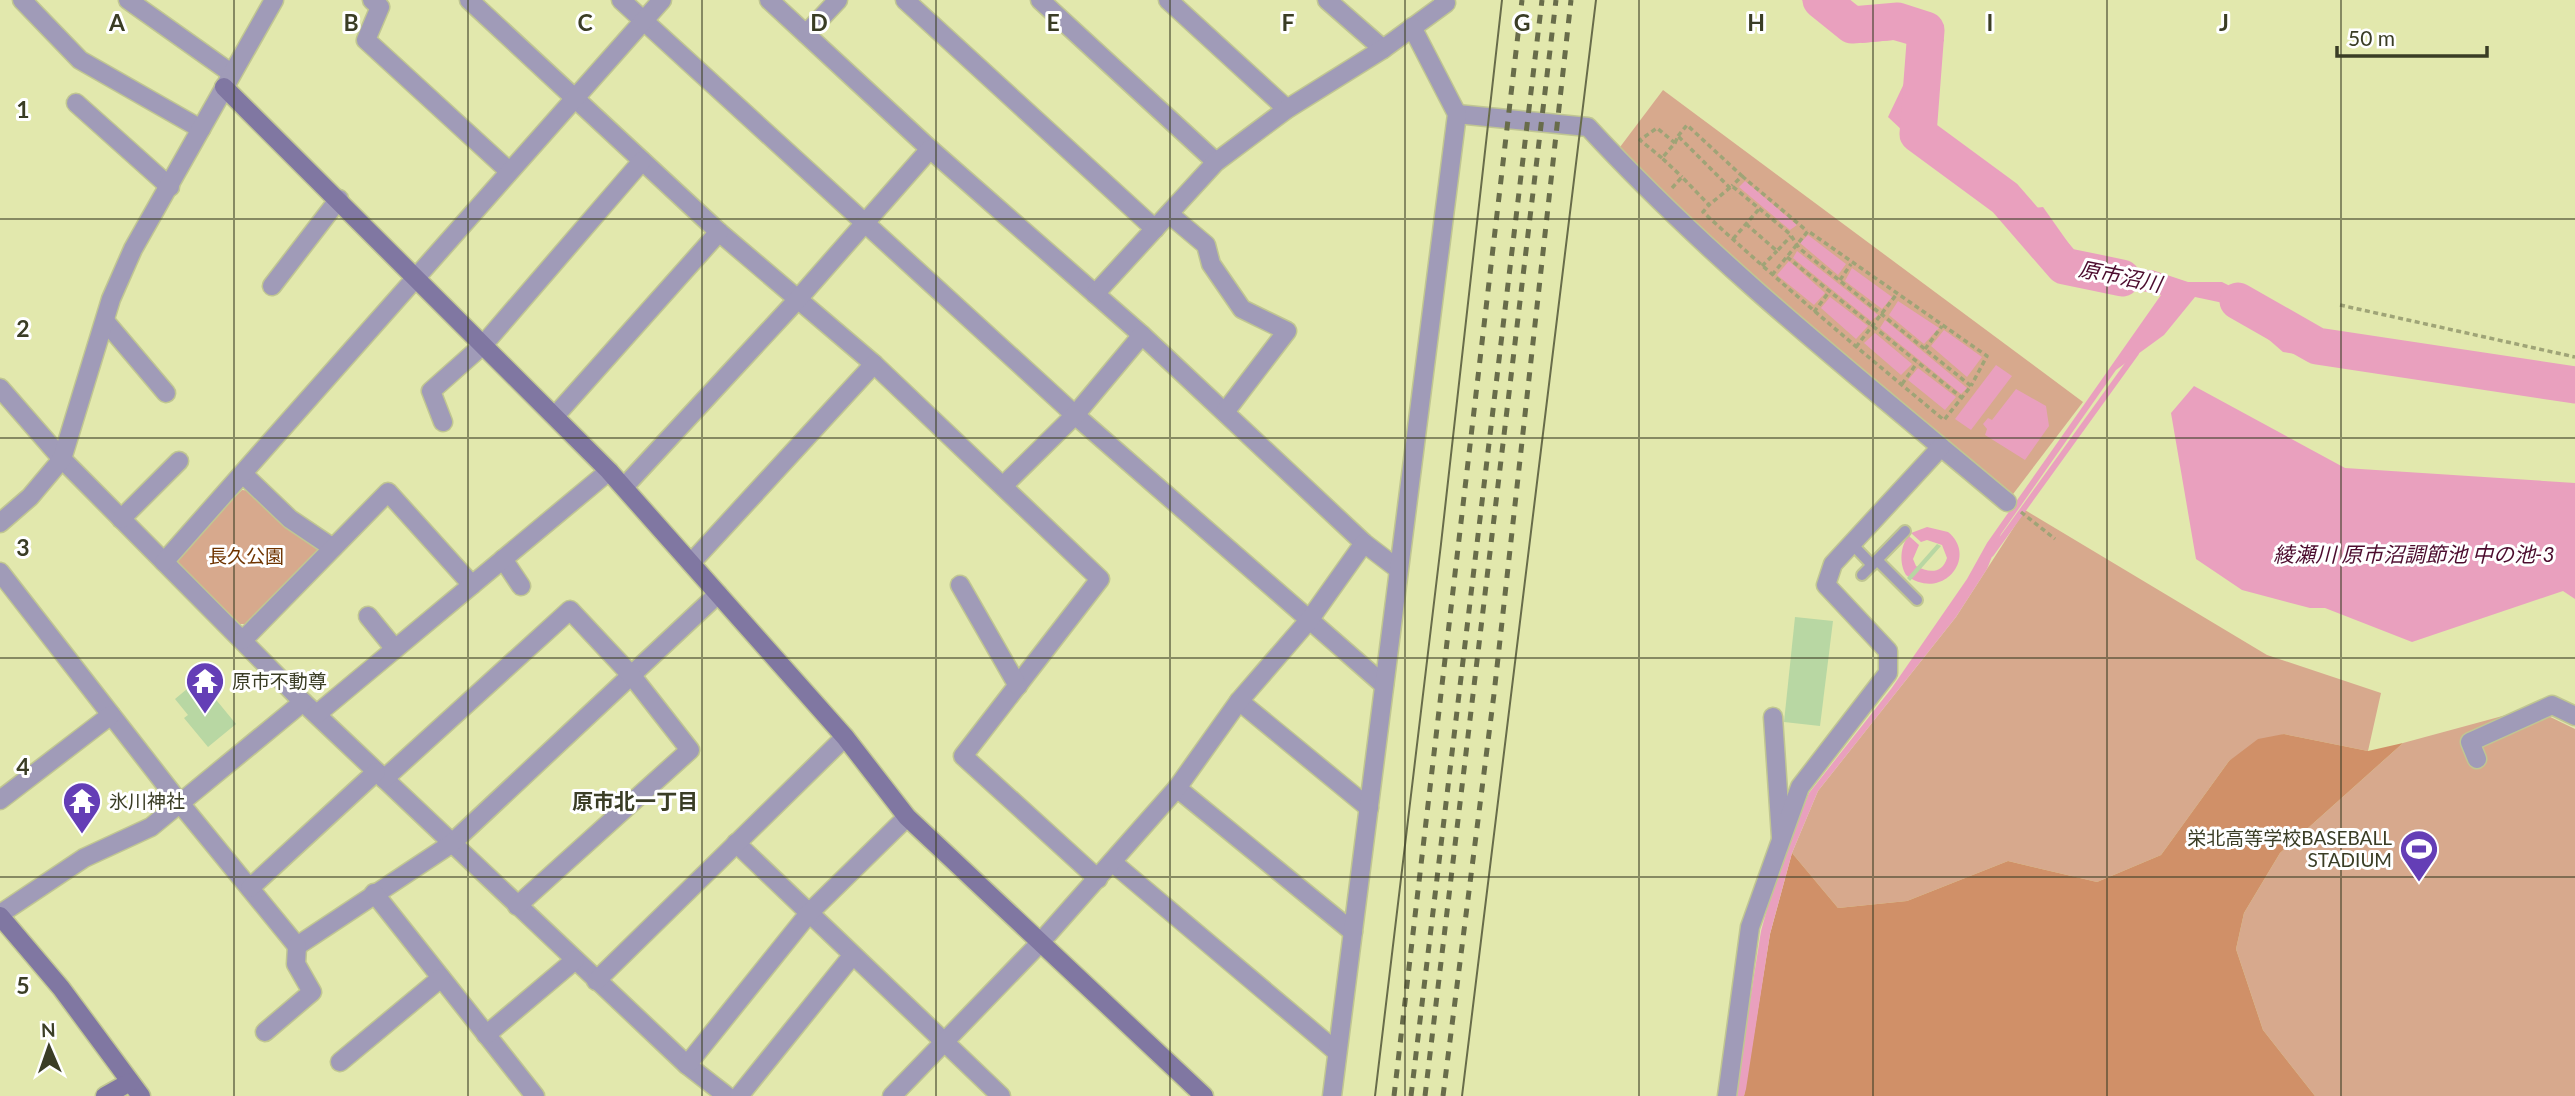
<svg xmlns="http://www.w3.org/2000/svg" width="2575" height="1096" font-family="Lato,'Noto Sans JP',sans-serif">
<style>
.green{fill:#d7a98d}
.forest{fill:#d09068}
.water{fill:#e9a0be}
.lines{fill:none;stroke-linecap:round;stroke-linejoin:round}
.stream{stroke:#e9a0be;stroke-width:6}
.river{stroke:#e9a0be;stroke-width:37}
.building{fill:#b8d7a3}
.lane-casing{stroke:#c0c692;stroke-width:14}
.street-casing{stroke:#c0c692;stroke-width:21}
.secondary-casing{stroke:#c0c692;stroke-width:21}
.path{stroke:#9fa477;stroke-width:3.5;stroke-dasharray:5 3.5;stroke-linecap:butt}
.lane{stroke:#a09bb8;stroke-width:10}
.street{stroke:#a09bb8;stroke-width:18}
.secondary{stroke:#8077a2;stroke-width:18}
.tram{stroke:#686c4a;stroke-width:2}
.rail{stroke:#686c4a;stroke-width:5;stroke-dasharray:9 9;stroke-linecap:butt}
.grid{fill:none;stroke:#3a3d25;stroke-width:2;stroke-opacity:0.55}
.labels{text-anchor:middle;stroke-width:6;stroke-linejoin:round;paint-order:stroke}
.park-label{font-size:19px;fill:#6f3400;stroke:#fff}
.poi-label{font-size:19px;fill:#3a3d25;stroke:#fff;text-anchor:start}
.water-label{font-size:21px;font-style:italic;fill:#4c0c2e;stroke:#fff}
.neighbourhood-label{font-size:21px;font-weight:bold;fill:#3a3d25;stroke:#fff}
.grid-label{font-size:23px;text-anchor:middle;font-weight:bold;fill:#3a3d25;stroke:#fff;stroke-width:6;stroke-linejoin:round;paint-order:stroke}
</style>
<rect width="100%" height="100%" fill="#e2e8ad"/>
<g class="green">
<polygon points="1663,90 2083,402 2007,502 1614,155"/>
<polygon points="242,490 252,491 316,542 318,550 248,624 240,624 175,563 176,554"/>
<polygon points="2025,510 2267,655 2381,693 2368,751 2284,734 2229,761 2161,855 2097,882 2008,861 1907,901 1838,908 1792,853 1818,791 1956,617"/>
<polygon points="2532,708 2575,729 2575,1096 2315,1096 2263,1030 2236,949 2244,913 2280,853 2403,743"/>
</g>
<polygon class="forest" points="2284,734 2368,751 2403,743 2280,853 2244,913 2236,949 2263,1030 2315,1096 1744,1096 1770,934 1792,853 1838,908 1907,901 2008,861 2097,882 2161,855 2229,761 2258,739"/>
<g class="water">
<polygon points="1802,0 1831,0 1864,28 1879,31 1914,22 1934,28 1944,40 1913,116 1924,122 1938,142 2000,197 2025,209 2043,207 2079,258 2112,270 2152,270 2188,282 2222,282 2256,299 2278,318 2290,340 2315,333 2351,335 2367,345 2434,370 2575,388 2575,402 2383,371 2338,352 2321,358 2283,352 2228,304 2195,297 2164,335 2116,370 2001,534 1987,569 1956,617 1818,791 1792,853 1770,934 1746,1089 1744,1096 1735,1096 1761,931 1778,869 1809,793 1891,689 1967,579 1987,543 2161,295 2085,279 2030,223 2009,216 1935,161 1888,117 1921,48 1893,40 1862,43 1818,16"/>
<polygon points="1745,181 1797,225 1790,230 1739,187"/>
<polygon points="1808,235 1846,264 1838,275 1800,243"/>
<polygon points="1797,251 1878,315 1871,321 1793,258"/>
<polygon points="1789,261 1825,293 1814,305 1777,275"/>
<polygon points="1852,268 1892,297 1882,309 1845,281"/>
<polygon points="1830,297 1868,326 1856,339 1821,308"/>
<polygon points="1898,301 1939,328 1924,344 1889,315"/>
<polygon points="1885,320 1967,388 1961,394 1880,328"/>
<polygon points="1944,330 1982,357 1967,377 1931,346"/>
<polygon points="1875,333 1912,364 1901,375 1864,343"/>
<polygon points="1996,365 2012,376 1971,430 1955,419"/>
<polygon points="1918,368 1956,397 1945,410 1908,380"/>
<polygon points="2194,386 2345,468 2575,483 2575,599 2563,591 2412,642 2325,608 2310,608 2242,590 2196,559 2171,413"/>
<polygon points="2016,389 2046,406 2049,426 2025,460 1985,435 1987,429 1983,424 1988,418 1992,420"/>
<path d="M1927,527L1948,532C1979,557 1942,603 1906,575C1899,564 1900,545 1909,536L1919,545L1913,559L1916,566C1929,573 1942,574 1947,558L1942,545L1927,540L1921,542L1911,533Z"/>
</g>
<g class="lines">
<polyline class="stream" points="1991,554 2136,353"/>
<g class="river">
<polyline points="1821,0 1852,25 1898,21 1926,30 1918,134 2005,198 2064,266 2122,278"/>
<polyline points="2238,301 2317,346 2575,385"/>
</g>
</g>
<g class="building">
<polygon points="1937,544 1941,546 1910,581 1907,578"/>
<polygon points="1795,617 1833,621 1820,726 1784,722"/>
<polygon points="199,679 236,724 208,747 184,718 188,715 175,699"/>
</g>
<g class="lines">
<g class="lane-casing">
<g id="lane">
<polyline points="1852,544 1872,565 1905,531"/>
<polyline points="1877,560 1917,600"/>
<polyline points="1862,575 1872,565"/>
</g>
</g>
<g class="street-casing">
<g id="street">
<polyline points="22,0 80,60 201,129"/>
<polyline points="128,0 231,73"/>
<polyline points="372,0 380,7 366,40 509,171"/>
<polyline points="469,0 719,232 874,364 1100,579 963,756 1098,879"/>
<polyline points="621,0 1075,415 1384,685"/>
<polyline points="769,0 930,149 1142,335 1364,543 1398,569"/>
<polyline points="905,0 1155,229"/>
<polyline points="1040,0 1216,162"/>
<polyline points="1168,0 1287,109"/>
<polyline points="1327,0 1383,49"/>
<polyline points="806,34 838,0"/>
<polyline points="76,103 170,187"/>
<path d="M1457,114L1588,127C1715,265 1864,382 2007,502"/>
<polyline points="1169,214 1206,245 1211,264 1242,309 1287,331 1225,412"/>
<polyline points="272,286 339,199"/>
<polyline points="1095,294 1216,162 1287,109 1383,49 1446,3 1443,0"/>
<polyline points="105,321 166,393"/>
<polyline points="0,388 62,459 303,702 687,1065 727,1096"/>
<polyline points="555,416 719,232"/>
<polyline points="443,422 431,391 484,344 642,161"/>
<polyline points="243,474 290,519 333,548"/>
<polyline points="1004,485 1075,415 1142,335"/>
<polyline points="624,487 798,299 930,149"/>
<polyline points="121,519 179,461"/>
<polyline points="0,523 30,497 62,459 111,299 133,249 274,0"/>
<polyline points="503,559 521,586"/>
<polyline points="164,562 662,0"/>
<polyline points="691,563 874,364"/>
<polyline points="0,572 179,802 297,946 451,844 718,594"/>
<polyline points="960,585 1018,686"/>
<polyline points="368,616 395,649"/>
<polyline points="243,640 388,492 472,585"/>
<polyline points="1239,701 1369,808"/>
<polyline points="317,714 609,471"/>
<polyline points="1773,717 1781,837"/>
<polyline points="2477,759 2470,742 2552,705 2575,716"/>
<polyline points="384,779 570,610 632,676 690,750 517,906"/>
<polyline points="1177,788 1353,932"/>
<polyline points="0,800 111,715"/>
<polyline points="736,843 1001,1096"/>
<polyline points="1112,862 1337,1052"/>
<polyline points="250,888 376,772"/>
<polyline points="374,893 535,1096"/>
<polyline points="0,914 84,858 151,827 303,702"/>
<polyline points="596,981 845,737"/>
<polyline points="265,1032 312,992 296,964 297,946"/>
<polyline points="486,1035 575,960"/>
<polyline points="340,1062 441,978"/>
<polyline points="687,1065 810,912 907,817"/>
<polyline points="739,1096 852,956"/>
<polyline points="892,1096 1039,944 1177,788 1239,701 1310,619 1364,543"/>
<polyline points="1332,1096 1457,114 1412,27"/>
<polyline points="1727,1096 1750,927 1800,787 1888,673 1888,651 1826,585 1833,564 1941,447"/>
</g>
</g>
<g class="secondary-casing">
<g id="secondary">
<polyline points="224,87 609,471 845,737 907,817 1204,1096"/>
<polyline points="0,916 61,988 141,1096"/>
<polyline points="105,1096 130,1082"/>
</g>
</g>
<g class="path">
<polyline points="1678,136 1687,125 1742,176 1732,186"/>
<polyline points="1675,143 1678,136 1730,188"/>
<polyline points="1662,158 1640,140 1657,128 1675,143 1662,158 1682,177"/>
<polyline points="1742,176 1807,231"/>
<path d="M1672,188L1682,177L1709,205L1703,212C1781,284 1862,352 1944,420L1971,386L1799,248L1790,234L1732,186L1709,205"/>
<polyline points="1746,224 1777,251 1791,236"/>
<polyline points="1733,239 1759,209"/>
<polyline points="1787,257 1962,398"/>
<polyline points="1762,266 1777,251"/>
<polyline points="1772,275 1808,231 1987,356 1971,386"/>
<polyline points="1840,280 1851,264"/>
<polyline points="2340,305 2575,357"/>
<polyline points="1814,312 1829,292"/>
<polyline points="1856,347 1896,295"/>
<polyline points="1925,349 1942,326"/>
<polyline points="1902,384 1917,363"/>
<polyline points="2021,512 2055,539"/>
</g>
<use href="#lane" class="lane"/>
<use href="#street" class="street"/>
<use href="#secondary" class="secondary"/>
<g class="tram">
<polyline points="1375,1096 1441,544 1502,0"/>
<polyline points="1462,1096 1596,0"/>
</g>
<g class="rail">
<polyline points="1394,1096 1522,0"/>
<polyline points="1411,1096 1542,0"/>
<polyline points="1425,1096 1556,0"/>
<polyline points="1443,1096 1494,694 1571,0"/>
</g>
</g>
<path class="grid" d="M234,0V1096M468,0V1096M702,0V1096M936,0V1096M1170,0V1096M1405,0V1096M1639,0V1096M1873,0V1096M2107,0V1096M2341,0V1096M0,219H2575M0,438H2575M0,658H2575M0,877H2575"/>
<defs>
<g id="temple-pin" transform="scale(2.0125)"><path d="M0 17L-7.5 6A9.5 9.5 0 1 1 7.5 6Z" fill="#643eb6" stroke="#fff"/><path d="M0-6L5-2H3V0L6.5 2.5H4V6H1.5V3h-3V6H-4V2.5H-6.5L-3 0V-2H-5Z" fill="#fff"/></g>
<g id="stadium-pin" transform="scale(2.0125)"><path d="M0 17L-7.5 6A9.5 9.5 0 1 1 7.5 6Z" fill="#643eb6" stroke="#fff"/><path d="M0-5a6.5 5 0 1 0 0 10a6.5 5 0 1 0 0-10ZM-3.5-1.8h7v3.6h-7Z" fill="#fff"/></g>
</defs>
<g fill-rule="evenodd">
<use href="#temple-pin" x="205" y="681"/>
<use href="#temple-pin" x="82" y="801"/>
<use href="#stadium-pin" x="2419" y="849"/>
</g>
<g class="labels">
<g class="park-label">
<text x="246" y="563">長久公園</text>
</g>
<g class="poi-label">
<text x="232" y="688">原市不動尊</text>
<text x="109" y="808">氷川神社</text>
<text x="2392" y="845" text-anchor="end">栄北高等学校BASEBALL<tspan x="2392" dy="22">STADIUM</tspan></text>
</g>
<g class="water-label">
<text transform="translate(2120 277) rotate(11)" y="7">原市沼川</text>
<text x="2414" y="562">綾瀬川 原市沼調節池 中の池-3</text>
</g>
<g class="neighbourhood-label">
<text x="635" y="809">原市北一丁目</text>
</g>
</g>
<g class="grid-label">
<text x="117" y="31">A</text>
<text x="351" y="31">B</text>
<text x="585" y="31">C</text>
<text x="819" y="31">D</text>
<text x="1053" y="31">E</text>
<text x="1288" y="31">F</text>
<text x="1522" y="31">G</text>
<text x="1756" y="31">H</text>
<text x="1990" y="31">I</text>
<text x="2224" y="31">J</text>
<text x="23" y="118">1</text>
<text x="23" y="337">2</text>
<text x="23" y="556">3</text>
<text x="23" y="775">4</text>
<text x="23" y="994">5</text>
</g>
<g transform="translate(49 1047) rotate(358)" stroke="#ffffff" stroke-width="5" paint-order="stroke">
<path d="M0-5L12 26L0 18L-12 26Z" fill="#3a3d25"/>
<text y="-10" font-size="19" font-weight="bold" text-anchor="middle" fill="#3a3d25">N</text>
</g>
<path d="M2337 46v10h150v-10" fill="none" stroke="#3a3d25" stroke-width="3.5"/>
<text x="2348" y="46" font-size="21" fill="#3a3d25" stroke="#ffffff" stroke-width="5" paint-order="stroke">50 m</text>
</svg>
